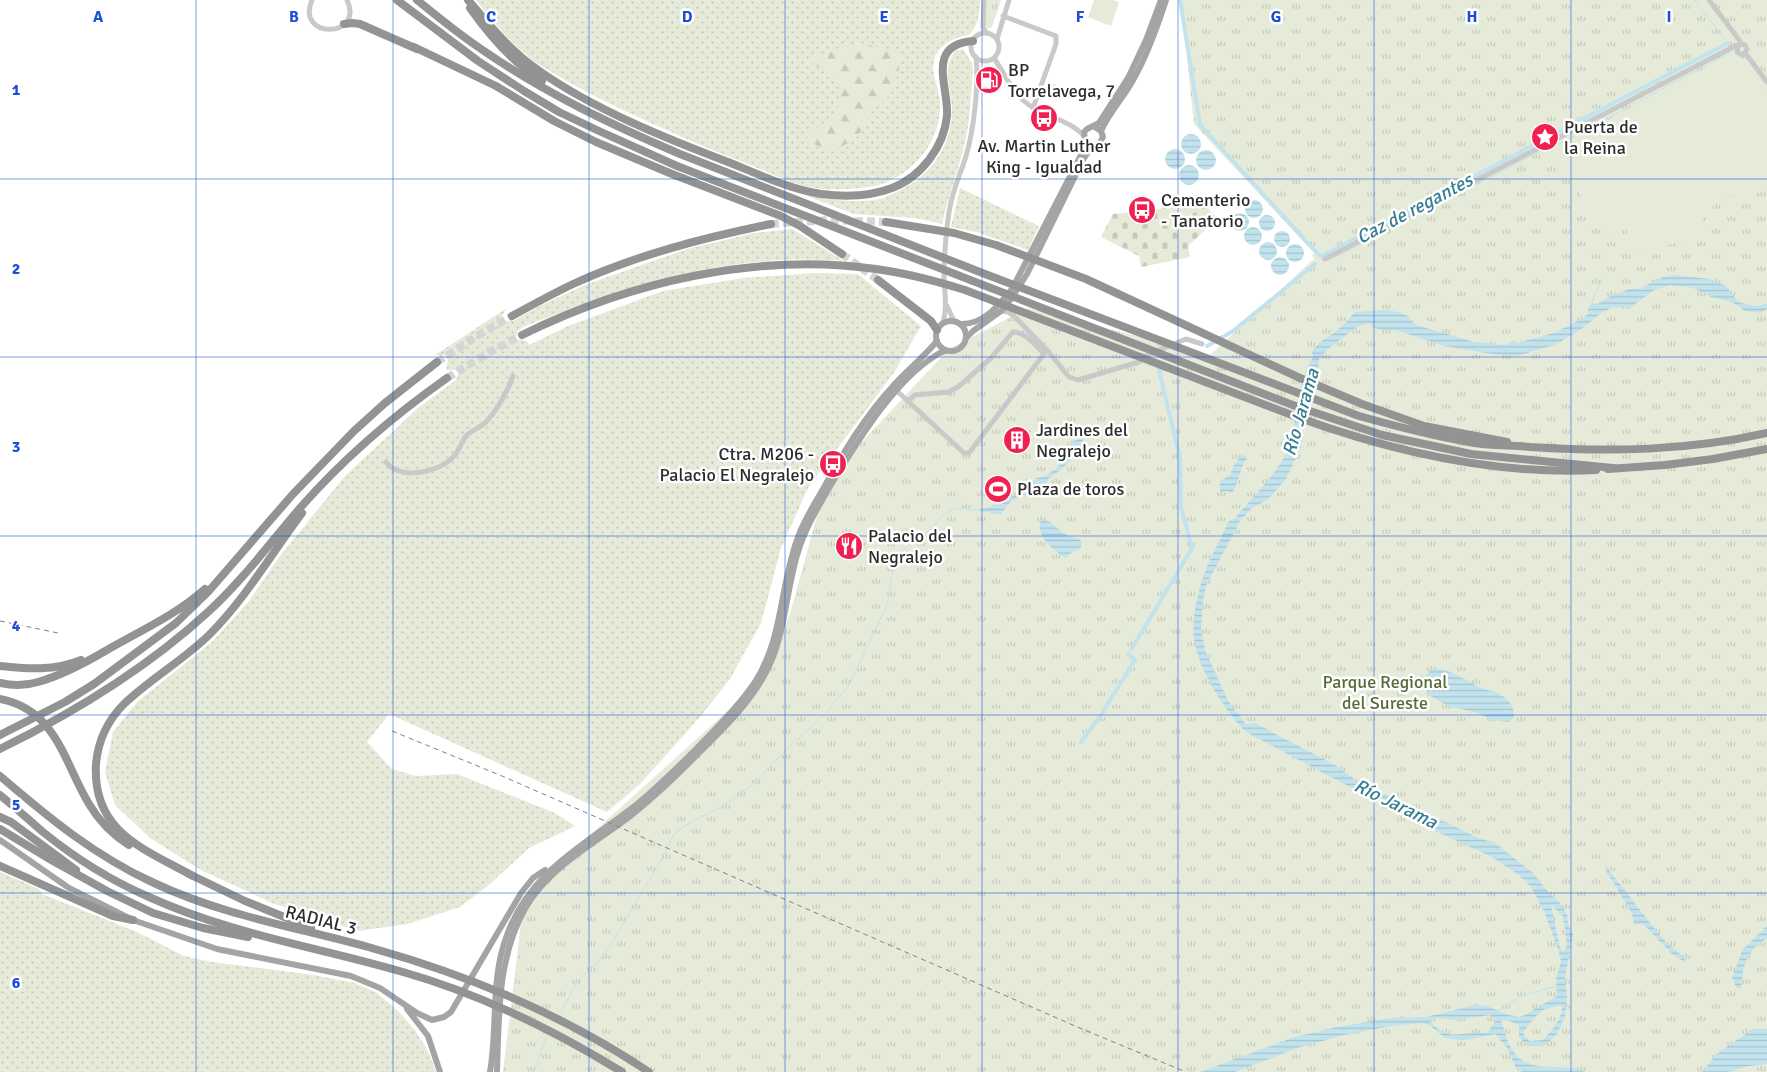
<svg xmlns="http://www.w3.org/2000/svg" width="1767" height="1072" font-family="Signika,sans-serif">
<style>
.grass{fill:url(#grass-dots)}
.forest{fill:url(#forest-firs)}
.cemetery{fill:url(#cemetery-stones)}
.park{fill:url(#park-tufts)}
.garden{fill:#e5ebd8}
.water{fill:url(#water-rules);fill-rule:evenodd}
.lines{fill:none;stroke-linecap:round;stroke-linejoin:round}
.stream{stroke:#c2e3ed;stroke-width:1}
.canal{stroke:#c2e3ed;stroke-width:4}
.highway-tunnel{stroke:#d5d5d5;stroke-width:8;stroke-dasharray:8 4;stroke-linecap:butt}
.minor{stroke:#c9c9c9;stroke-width:5}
.major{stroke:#a4a4a4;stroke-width:6}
.highway{stroke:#939393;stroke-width:8}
.rail{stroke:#818181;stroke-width:1;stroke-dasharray:5 4;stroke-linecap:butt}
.grid{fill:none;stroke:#1d4ed8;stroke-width:1;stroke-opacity:0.55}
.labels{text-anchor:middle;stroke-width:5;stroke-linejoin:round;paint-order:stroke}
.poi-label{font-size:18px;fill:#2c2c2c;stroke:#fff;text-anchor:start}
.park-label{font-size:18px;fill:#576a37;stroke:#fff}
.street-label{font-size:18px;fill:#2c2c2c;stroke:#fff}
.water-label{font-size:19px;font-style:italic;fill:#357d92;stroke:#fff}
.grid-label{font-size:16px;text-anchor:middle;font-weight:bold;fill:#1d4ed8;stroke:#fff;stroke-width:5;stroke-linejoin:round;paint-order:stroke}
</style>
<defs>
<pattern id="grass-dots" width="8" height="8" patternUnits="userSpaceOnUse" patternTransform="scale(1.25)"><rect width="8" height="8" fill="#e5ebd8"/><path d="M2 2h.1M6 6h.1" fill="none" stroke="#c5caba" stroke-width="1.8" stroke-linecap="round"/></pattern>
<pattern id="forest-firs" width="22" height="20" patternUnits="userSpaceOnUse" patternTransform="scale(1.25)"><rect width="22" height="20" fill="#e5ebd8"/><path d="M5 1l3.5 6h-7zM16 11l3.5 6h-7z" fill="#c5caba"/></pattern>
<pattern id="cemetery-stones" width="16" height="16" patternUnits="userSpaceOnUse" patternTransform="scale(1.25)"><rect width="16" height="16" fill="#e5ebd8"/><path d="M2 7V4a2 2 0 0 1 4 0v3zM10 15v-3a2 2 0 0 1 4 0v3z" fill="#c5caba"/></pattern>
<pattern id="park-tufts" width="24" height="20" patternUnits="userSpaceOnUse" patternTransform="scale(1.25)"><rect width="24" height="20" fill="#e5ebd8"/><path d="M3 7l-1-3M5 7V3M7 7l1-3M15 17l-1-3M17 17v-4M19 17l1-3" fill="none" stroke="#c5caba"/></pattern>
<pattern id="water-rules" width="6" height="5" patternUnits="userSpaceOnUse" patternTransform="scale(1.25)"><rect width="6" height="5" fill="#c2e3ed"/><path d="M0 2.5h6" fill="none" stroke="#a7c3cb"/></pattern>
</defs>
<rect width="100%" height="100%" fill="#fff"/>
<g class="grass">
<path d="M476,0H980C980,14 978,25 969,35C948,38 929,51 934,75C936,85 940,94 940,104C941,140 917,169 885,183C869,189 839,190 822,189C794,186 768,172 743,162C703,147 664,129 625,111C600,99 576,87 552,72C545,68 536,64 530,58C509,41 492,21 476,0Z"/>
<path d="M963,49L972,63L973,68C971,98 970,129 961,157C955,180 947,201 942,224L916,218L854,214L804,195C829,199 855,204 880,199C885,198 890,195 894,193C928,179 952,148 952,110C952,89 941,70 955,51Z"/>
<polygon points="960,188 1039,226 1028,250 976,232 951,227"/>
<path d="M792,229L844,261C730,252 628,284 523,327L518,331L515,339L527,341L529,345L568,326L663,291L744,278L816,273L858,274L921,326L895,371L808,488L781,548L761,623L730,679L700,717L640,784L607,812L389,714L367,742L392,769L416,776L457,774L555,813L575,826L529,848L489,885L460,907L407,924L358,931L272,903L199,869L150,838L115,805L105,772L113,732L137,702L212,642L249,601L280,556L345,476L418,408L456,380L459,373L456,370H446L448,360L444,355H435L507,308L502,315L504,321H513L540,306L585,285L687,249L754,233Z"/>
<polygon points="0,872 39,889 42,894 137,932 184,956 212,962 314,975 355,983 377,993 397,1010 415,1030 429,1053 436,1072 0,1072"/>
</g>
<path class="forest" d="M860,43L891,50L901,56C898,76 894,103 872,108C862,135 858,139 832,151L806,141L810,132L835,117L843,86L837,79L810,61C814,55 850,47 860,43Z"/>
<polygon class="cemetery" points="1197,195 1217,219 1188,246 1190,257 1141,267 1139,256 1101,237 1113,214 1159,209"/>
<g class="park">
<polygon points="986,0 1001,0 992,27 988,29 985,25"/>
<polygon points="1181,0 1767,0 1767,1072 503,1072 522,915 537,883 752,689 790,614 827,479 949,349 1028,308 1210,355 1314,259 1312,255 1314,253 1194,124"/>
<polygon points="1048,82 1069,90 1067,95 1046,88"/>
</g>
<g class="garden">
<polygon points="1094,0 1113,0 1119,2 1111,26 1088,17"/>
<path d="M1734,52L1767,95V188C1755,198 1740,193 1726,197C1707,203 1703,228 1687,239C1680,244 1649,248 1638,250L1625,228L1604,238L1557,151L1560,144L1649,99Z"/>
<polygon points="1199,213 1205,219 1194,228 1189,222"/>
<polygon points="1156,228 1148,241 1141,242 1140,232"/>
</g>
<g class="water">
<circle cx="1191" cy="144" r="10"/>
<circle cx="1175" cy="159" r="10"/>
<circle cx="1206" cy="160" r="10"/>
<circle cx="1189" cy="175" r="10"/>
<circle cx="1254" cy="209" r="9"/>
<circle cx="1240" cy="222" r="9"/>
<circle cx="1267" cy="223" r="8"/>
<circle cx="1253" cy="236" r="9"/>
<circle cx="1282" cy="239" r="8"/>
<circle cx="1268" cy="251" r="9"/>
<circle cx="1295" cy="253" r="9"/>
<circle cx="1280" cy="266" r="9"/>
<path d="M1675,275L1710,279L1726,286L1738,302L1754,306L1767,304V309L1760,313L1745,311L1732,302L1711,297L1693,288L1670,285L1654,290L1631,307L1611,308L1601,313L1583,328L1557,344L1517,356L1491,354L1444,346L1405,333L1393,330H1382L1372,327L1370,323L1357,327L1330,347L1319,359L1317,384L1302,432L1301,447L1286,479L1267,500L1252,508L1240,521L1206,586L1203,601L1201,629L1205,650L1228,701L1246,724L1255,723L1335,765L1354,779L1392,798L1422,816L1446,822L1478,838L1495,843L1533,873L1550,894L1559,902L1567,914L1568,924L1573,935L1565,977L1567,996L1565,1017L1557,1034L1544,1046H1527L1519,1037V1025L1509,1021L1501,1020C1504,1028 1506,1038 1510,1046C1524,1072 1545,1065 1570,1068C1575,1068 1580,1070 1585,1072H1522L1516,1068L1507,1048L1495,1034L1471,1039L1460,1040L1445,1038L1429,1025L1421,1023L1391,1026L1344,1035L1297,1048L1235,1072H1200L1295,1037L1337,1027L1390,1018L1426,1017L1475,1005L1487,1006L1509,1015L1521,1017L1557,996L1556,979L1561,961L1559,952L1544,911L1531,887L1519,875L1492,857L1420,824L1246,732C1225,711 1198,669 1194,639C1192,618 1197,594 1204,575C1210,556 1221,540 1228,522L1235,518C1253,496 1285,467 1291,440C1298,411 1297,384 1313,357L1312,352C1319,340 1328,338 1339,329C1345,324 1350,317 1355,312L1387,310L1398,312L1408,316L1416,325L1474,342L1506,345L1512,341L1520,343C1527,339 1539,338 1547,335C1561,330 1575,323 1587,315L1589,306L1592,303L1596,305L1612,295L1630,289L1641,288L1663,277ZM1551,905L1563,916L1567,946L1563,952L1560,948ZM1556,1006H1562C1564,1016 1550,1033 1543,1040L1530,1041L1526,1038L1523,1033C1527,1026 1537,1014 1543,1010C1547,1008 1552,1008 1556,1006ZM1490,1015L1496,1020L1487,1033C1463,1030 1449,1044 1430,1021L1437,1018L1454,1020Z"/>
<path d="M1082,435L1085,436C1084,440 1081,443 1079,447C1073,461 1061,470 1048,479C1045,484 1046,490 1042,494C1037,499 1029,494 1022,496C1012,498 1007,506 1001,514C993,515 989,511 981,512L978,510L1001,504L1037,478L1045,476L1057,468L1070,453L1072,441L1078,440Z"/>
<path d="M1241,455L1246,456L1247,458C1239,468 1240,482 1232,493L1227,491L1220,492V481L1230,475L1233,467Z"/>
<path d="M1042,519C1059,523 1058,536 1078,538L1081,541V548L1072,552L1066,558C1055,552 1032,534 1042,519Z"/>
<path d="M1432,669C1448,667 1465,680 1479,687C1486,691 1495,690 1501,695C1509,700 1515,708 1514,717L1509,722L1493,720L1480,714L1459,708H1451L1431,696L1425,690L1419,679L1420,676L1427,675Z"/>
<path d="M1604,865C1626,890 1644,917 1666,942C1672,949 1685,955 1687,964L1671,953L1643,924H1634L1632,913L1606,871Z"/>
<path d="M1767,926V939C1755,943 1745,959 1743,972C1742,978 1742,983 1740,989L1736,987L1732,978L1743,949Z"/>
<polygon points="1753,1029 1767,1029 1767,1064 1749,1066 1728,1072 1702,1072 1718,1053"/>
</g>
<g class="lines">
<g class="stream">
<polyline points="1694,0 1728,43"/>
<polyline points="1632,105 1733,51"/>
<polyline points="1559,144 1627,108"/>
<polyline points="1336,257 1543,150"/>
<polyline points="1592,303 1602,278"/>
<polyline points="1499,1010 1521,996 1557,986"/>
<path d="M560,1014L577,982L597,963L610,946L660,862L674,834L694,820L720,808L753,784L786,750L826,713L849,685L886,607C891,590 890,573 898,557C904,546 918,540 928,532C935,525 944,511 954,509C961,507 971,510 978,510"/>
<polyline points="534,1072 546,1038"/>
</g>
<g class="canal">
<polyline points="1180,0 1200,125 1319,255 1322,256 1728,43"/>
<polyline points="1207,346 1233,331 1315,264"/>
<polyline points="1131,650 1192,548 1181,507 1180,458 1159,370 1161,368"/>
<polyline points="1081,742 1099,718 1135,660 1128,654"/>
</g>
<g class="highway-tunnel">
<polyline points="771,224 829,220 886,222"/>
<polyline points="842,254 878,280"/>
<polyline points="437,362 485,331 512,316"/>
<polyline points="447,378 490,352 522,335"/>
</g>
<g class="minor">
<path d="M312,0C295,40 365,38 347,0"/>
<polyline points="984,0 983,27 986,33"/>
<polyline points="1709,0 1740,41 1741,44"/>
<polyline points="1003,16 1056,36 1056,44 1033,108"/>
<circle cx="985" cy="47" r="14"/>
<polyline points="997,39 1009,0"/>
<polyline points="1745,53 1767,82"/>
<path d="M994,58C1004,73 1014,95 1029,105C1046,117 1070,120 1084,136"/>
<polyline points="1325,259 1735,46 1741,44 1745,45 1747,49 1745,53 1742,55 1737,52 1738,46"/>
<polyline points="947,306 954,321"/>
<path d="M942,324C949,308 943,286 944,268C945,248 946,227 950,207C953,189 961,173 966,156C974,129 979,84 976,57"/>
<polyline points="1047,350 1069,377 1078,380 1139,362 1147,355 1186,339 1202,344"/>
<polyline points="897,391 964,453 969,453 1047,350 1013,315 1008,312 1001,311"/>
<path d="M908,401L915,395L949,392L958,387L990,359L1013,332C1026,332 1036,346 1044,354"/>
<path d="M386,462C388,464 391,468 394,469C412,478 443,470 455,455C460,449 462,440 467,435C472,430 480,428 486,422C498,409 507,392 513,376"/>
</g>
<g class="major">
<polyline points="1093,126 1101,131 1103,137 1099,144 1092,146 1085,141 1084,132 1087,129 1099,123 1128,78 1146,40 1161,0"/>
<path d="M1101,131C1109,113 1123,98 1132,82C1147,56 1157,28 1166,0"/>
<circle cx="951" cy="336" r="15"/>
<path d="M960,324C983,325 998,306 1012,289L1083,151L1085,141"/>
<polyline points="966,338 973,331 1001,311 1011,299 1027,274 1084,158 1092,146"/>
<polyline points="0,840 69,888 133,920 217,949 351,976 380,988 417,1013 432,1020 444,1017 451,1012 521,893 533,878 545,870"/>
<polyline points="407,1009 428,1036 440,1072"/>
<path d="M490,1072C498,1027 490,979 507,935C530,870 587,844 637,804C658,787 677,768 696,749C717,727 738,707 755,682C783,639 780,584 798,537C804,520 814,505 823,489C843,453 865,416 893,386C907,370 924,357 937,341"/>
<path d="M497,1072C499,1016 497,957 526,907C550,867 592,845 629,817C655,797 678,774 701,751C724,728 748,705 764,676C786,638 785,593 798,552C805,529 817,509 829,488C855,445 899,371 946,350"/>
</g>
<g class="highway">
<polyline points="397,0 478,61 524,91 559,112 599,131 677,166 1068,318 1298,407 1382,435 1471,454 1613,468"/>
<path d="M417,0C439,18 461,36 484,51C545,93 612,125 680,154L985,274L1359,416C1395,426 1432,436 1469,442C1489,446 1509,445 1530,447C1609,452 1689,451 1767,433"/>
<path d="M468,0C490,25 510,51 538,70C593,109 665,138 728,162C758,174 789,189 821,194C845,197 869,197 892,188C921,177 944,147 947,116C949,86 925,45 973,41"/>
<path d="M470,8C489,35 513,63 542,81"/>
<polyline points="344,24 352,23 360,24 417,49"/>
<polyline points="414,47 496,86 554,121 596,142 672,174 781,216 800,226 842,254"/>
<polyline points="886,222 954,233 996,245 1086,279 1300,378 1362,404 1424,426 1507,442"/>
<polyline points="878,280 931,321 937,330"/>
<path d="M512,316C532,305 552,294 573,284C636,255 703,238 771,224"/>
<path d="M522,335C629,282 757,252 876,269C906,273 936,281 965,290L1297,417C1393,452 1494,475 1596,470"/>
<polyline points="1608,469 1665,465 1713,459 1767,449"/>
<path d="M0,666C27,669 55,671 81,660"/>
<path d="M0,683C13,686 25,686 38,682C63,675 85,663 107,650C140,631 176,615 205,589"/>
<path d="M0,699C57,710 64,763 89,804C99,821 113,835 129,845"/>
<polyline points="0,735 65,702 94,684 176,623 208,592 293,494 354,431 385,403 437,362"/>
<path d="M0,749C75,712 146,669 208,612C242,581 270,543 300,508C344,458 393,416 447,378"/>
<path d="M0,776C49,818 95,856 154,883C224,916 301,928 375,949C471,976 565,1016 649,1072"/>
<path d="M0,795C15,807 29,820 43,832C75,858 112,881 149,897C230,934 318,947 403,972C480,994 554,1030 622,1072"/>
<polyline points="0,817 11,822 76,870"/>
<polyline points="0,829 53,861 107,891 153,913 203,928 248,937"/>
<polyline points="0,866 113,916 133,920"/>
<polyline points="189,874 245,901 311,928"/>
<path d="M193,876C144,849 92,832 96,764C98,741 108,720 124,704C151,678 184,660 210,634C246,598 271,554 302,513"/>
</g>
<g class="rail">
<polyline points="0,621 58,633"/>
<polyline points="392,731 502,776 1082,1029 1186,1072"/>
</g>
</g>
<path class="grid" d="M196,0V1072M393,0V1072M589,0V1072M785,0V1072M982,0V1072M1178,0V1072M1374,0V1072M1571,0V1072M0,179H1767M0,357H1767M0,536H1767M0,715H1767M0,893H1767"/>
<defs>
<g id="fuel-disc" transform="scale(1.4375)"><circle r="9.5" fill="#f02050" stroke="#fff"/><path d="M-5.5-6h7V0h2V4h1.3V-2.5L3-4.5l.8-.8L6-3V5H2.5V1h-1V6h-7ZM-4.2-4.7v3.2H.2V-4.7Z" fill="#fff"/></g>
<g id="bus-disc" transform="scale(1.4375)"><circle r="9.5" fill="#f02050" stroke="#fff"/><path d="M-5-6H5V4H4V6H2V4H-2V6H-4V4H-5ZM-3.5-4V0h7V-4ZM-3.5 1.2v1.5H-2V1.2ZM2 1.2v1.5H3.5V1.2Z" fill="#fff"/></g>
<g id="sight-disc" transform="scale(1.4375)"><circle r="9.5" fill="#f02050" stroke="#fff"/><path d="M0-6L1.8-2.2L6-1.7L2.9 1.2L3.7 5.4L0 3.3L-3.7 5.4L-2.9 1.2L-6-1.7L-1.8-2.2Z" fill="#fff"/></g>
<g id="building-disc" transform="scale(1.4375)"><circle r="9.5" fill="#f02050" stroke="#fff"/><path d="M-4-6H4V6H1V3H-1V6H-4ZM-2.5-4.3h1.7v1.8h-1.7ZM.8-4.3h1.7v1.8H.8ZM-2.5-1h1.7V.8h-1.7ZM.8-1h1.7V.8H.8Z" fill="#fff"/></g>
<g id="stadium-disc" transform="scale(1.4375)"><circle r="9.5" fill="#f02050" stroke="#fff"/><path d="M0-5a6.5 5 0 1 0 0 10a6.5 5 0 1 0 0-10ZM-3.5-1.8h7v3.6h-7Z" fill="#fff"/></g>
<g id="restaurant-disc" transform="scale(1.4375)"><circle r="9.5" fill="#f02050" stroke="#fff"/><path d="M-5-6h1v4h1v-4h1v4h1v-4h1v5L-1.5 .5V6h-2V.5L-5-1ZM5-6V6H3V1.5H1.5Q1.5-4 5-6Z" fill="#fff"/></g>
</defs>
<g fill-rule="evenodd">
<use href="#fuel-disc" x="989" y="80"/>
<use href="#bus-disc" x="1044" y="118"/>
<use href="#sight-disc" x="1545" y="137"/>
<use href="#bus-disc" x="1142" y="210"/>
<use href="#building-disc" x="1017" y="440"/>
<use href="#bus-disc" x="833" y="464"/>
<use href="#stadium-disc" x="998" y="489"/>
<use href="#restaurant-disc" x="849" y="546"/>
</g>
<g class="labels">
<g class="poi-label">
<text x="1008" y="76">BP<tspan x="1008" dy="21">Torrelavega, 7</tspan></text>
<text x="1564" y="133">Puerta de<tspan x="1564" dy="21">la Reina</tspan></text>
<text x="1044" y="152" text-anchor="middle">Av. Martin Luther<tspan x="1044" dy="21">King - Igualdad</tspan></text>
<text x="1161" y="206">Cementerio<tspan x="1161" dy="21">- Tanatorio</tspan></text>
<text x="1036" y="436">Jardines del<tspan x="1036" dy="21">Negralejo</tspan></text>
<text x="814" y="460" text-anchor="end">Ctra. M206 -<tspan x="814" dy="21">Palacio El Negralejo</tspan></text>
<text x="1017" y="495">Plaza de toros</text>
<text x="868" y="542">Palacio del<tspan x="868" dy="21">Negralejo</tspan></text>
</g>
<g class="park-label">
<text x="1385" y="688">Parque Regional<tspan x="1385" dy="21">del Sureste</tspan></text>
</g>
<g class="street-label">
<text transform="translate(321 920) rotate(14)" y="6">RADIAL 3</text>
</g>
<g class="water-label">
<text transform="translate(1414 208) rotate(-28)" y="7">Caz de regantes</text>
<text transform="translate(1300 412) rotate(-74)" y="7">Río Jarama</text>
<text transform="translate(1396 803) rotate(26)" y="7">Río Jarama</text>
</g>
</g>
<g class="grid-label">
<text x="98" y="22">A</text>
<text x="294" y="22">B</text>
<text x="491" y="22">C</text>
<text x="687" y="22">D</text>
<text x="884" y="22">E</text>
<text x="1080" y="22">F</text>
<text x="1276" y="22">G</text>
<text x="1472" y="22">H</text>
<text x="1669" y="22">I</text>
<text x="16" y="95">1</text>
<text x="16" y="274">2</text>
<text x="16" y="452">3</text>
<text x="16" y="631">4</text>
<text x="16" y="810">5</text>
<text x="16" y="988">6</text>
</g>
</svg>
